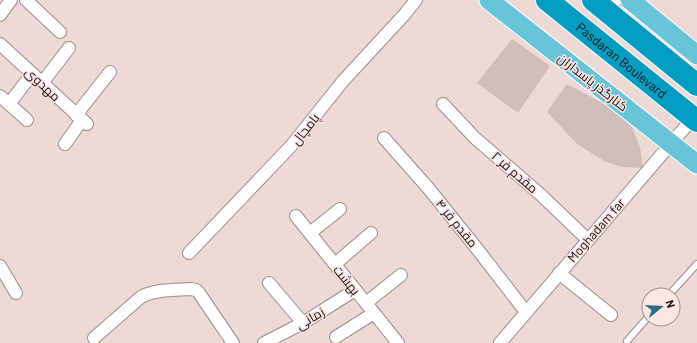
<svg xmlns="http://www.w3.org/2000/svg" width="697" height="343" font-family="Barlow,Cairo,sans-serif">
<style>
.building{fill:#d0bcb9}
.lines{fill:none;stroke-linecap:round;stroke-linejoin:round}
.lane-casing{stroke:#9e8b89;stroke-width:8}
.street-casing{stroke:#9e8b89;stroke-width:14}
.primary-casing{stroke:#fff;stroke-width:21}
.highway-casing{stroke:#fff;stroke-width:24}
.lane{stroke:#fff;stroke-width:6}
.street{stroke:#fff;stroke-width:12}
.primary{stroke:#68c4d9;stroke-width:19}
.highway{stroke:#049cc0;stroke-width:22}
.labels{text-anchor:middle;stroke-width:3;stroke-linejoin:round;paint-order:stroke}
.street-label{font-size:13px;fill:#1b1413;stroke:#fbe6e3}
</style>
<rect width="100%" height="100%" fill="#edd9d6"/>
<g class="building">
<polygon points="512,39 550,66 518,113 477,83"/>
<polygon points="567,84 612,108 632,127 640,147 643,168 622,167 604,161 577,144 547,112"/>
</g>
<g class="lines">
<g class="lane-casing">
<g id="lane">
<polyline points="669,295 697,264"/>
<polyline points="627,341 649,316"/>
</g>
</g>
<g class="street-casing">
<g id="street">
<polyline points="26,0 60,32"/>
<polyline points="607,11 616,0"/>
<polyline points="0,15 11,0"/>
<polyline points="0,44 87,124"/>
<polyline points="42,83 69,48"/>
<polyline points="0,96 27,120"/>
<polyline points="9,104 32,74"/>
<polyline points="443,104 475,138 541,195 588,240"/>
<polyline points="76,115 110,72"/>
<polyline points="384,138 429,189 478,250 526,312"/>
<polyline points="65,144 82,120"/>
<polyline points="296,216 398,343"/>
<polyline points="310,233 340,209"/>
<polyline points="189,253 291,146 343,81 404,15 416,0"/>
<polyline points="335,264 371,233"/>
<polyline points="0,266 16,293"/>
<polyline points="559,273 611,315"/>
<polyline points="269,283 303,323"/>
<polyline points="366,303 401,275"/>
<polyline points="336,337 374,313"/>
<path d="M94,338L141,297C155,289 176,290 191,289L196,290L199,293L233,343"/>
<polyline points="264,343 303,323 355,290"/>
<polyline points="500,343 693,118"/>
</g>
</g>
<g class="primary-casing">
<g id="primary">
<polyline points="489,0 697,164"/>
<polyline points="630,0 697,55"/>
</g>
</g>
<g class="highway-casing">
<g id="highway">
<path id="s1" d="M547,0L697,121"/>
<polyline points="593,0 697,85"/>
</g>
</g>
<use href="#lane" class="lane"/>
<use href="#street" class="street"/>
<use href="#primary" class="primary"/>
<use href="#highway" class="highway"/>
</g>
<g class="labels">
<g class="street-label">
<text dy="5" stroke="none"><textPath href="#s1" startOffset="96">Pasdaran Boulevard</textPath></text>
<text transform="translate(593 82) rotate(38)" y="5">کنارگذر پاسداران</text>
<text transform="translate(43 84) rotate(43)" y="5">مهدوی</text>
<text transform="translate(305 129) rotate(-52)" y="5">پامچال</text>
<text transform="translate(515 172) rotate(41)" y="5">مقدم فر ۲</text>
<text transform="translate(457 223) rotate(51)" y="5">مقدم فر ۴</text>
<text transform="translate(596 230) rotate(-49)" y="5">Moghadam far</text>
<text transform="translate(347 280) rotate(51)" y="5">بهشت</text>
<text transform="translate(310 318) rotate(-31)" y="5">زمانی</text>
</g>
</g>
<g transform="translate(661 307) rotate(72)"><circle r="19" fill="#fbe6e3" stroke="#a19290"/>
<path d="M0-3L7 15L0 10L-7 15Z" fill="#2e6e82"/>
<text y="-6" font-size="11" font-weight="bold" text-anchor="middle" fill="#1b1413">N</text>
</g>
</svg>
